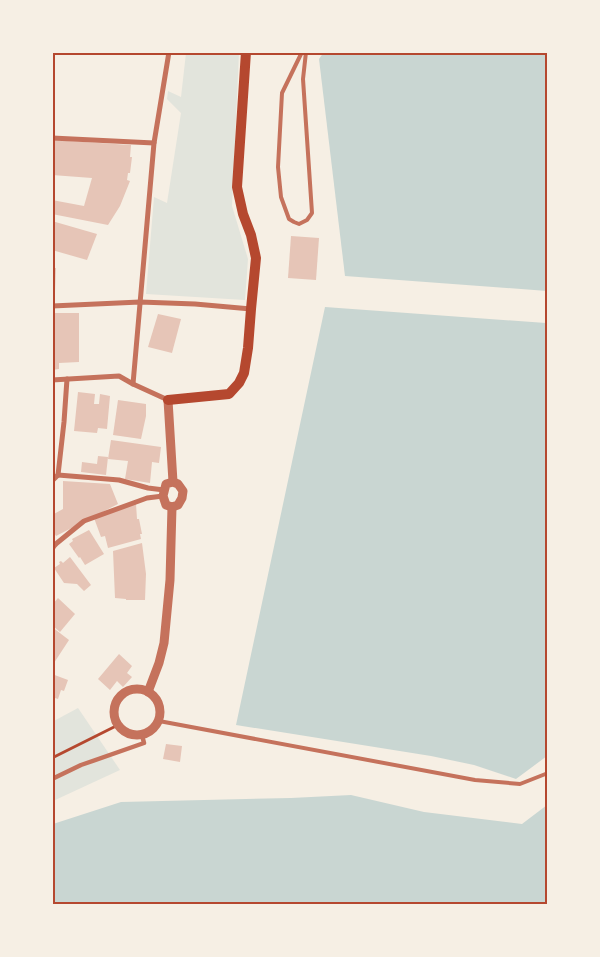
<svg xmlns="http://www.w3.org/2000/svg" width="600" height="957" font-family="'IBM Plex Sans',sans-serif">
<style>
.green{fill:#e2e4dc}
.water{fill:#c9d6d2}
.building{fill:#e6c5b7}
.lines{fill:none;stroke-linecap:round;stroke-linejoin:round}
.path{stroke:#b5482f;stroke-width:3}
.service{stroke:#c5725c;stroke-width:4}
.pedestrian{stroke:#c5725c;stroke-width:4.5}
.minor{stroke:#c5725c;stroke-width:5}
.tertiary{stroke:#c5725c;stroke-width:9}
.secondary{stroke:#b5482f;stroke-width:10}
.neatline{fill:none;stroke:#b5482f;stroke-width:2}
</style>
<rect width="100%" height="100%" fill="#f6efe4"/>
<g class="green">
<polygon points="186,53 239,53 232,206 248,259 245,300 146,294 154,197 167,203 181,113 167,99 168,91 181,97"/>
<polygon points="78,708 120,770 53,801 52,722"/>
</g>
<g class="water">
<polygon points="324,52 547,53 547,291 345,276 319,59"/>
<polygon points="325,307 546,323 547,314 547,756 516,779 474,765 431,756 236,725"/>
<polygon points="351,795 424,812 522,824 547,805 547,904 53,904 53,824 121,802 291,798"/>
</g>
<g class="building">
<polygon points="52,140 131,145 130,157 132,157 130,173 128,173 127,180 130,181 120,206 108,225 52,214 52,200 84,206 92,178 52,175"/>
<polygon points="52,221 97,234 87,260 52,250"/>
<polygon points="291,236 319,238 316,280 288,278"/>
<polygon points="52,268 56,268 55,292 52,292"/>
<polygon points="52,313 79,313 79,362 59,363 59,369 52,370"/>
<polygon points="158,314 181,319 172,353 148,347"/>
<polygon points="78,392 95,394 94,404 99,404 100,394 110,396 107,429 98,428 97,433 74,431"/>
<polygon points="118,400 146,404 146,416 141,439 113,435"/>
<polygon points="111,440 161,447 159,463 152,462 150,483 125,479 128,461 108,459"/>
<polygon points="98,456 108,457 106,475 81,472 82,462 97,464"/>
<polygon points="63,481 110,484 118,504 56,536 52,529 52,515 63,509"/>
<polygon points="136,504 137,519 139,519 142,534 140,534 141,539 108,548 105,536 101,537 94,518"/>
<polygon points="89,530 104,554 85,565 80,557 79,558 69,544 73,541 72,539"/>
<polygon points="142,543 146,574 145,600 126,600 126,599 115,598 113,551"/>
<polygon points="70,557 91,585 84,591 77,584 64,583 54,568 60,564 59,562 61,561 63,563"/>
<polygon points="58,598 75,614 60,632 52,625 52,605"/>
<polygon points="52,627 69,640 52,666"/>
<polygon points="119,654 132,666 127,673 132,677 123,687 117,681 110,690 98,679"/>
<polygon points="52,674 68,680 64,691 61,690 58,699 52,697"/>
<polygon points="166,744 182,746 180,762 163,759"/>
</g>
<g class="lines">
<polyline class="path" points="52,758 118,725"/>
<g class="service">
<polyline points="302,52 282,93 278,167 281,197 289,219 294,222 299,224 307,220 312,213 303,79 306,52"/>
<polyline points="159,721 475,780 520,784 548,773"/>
</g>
<polyline class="pedestrian" points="52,779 81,765 144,743 142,735"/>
<g class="minor">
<polyline points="52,138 154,143"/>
<polyline points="52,306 140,302 195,304 251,309"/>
<polyline points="52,380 119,376 133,384 168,400"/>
<polyline points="133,384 154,143 169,52"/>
<polyline points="58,475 119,480 148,488 164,490"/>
<polyline points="58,475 64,422 67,379"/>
<polyline points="52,481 58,475"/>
<polyline points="52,549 54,546 57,543 84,521 147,498 163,496"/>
</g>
<g class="tertiary">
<polyline points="168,400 173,482"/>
<polygon points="173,482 178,484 183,491 182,498 178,505 172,507 166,505 163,496 166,484"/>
<circle cx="137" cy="712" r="23"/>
<polyline points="148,692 159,663 164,643 170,580 172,507"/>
</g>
<polyline class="secondary" points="168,400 229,394 239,383 244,373 248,348 251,309 256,258 251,235 243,214 237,187 246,52"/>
</g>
<rect width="600" height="957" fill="none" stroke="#f6efe4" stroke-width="108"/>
<rect x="54" y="54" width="492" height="849" class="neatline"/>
</svg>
